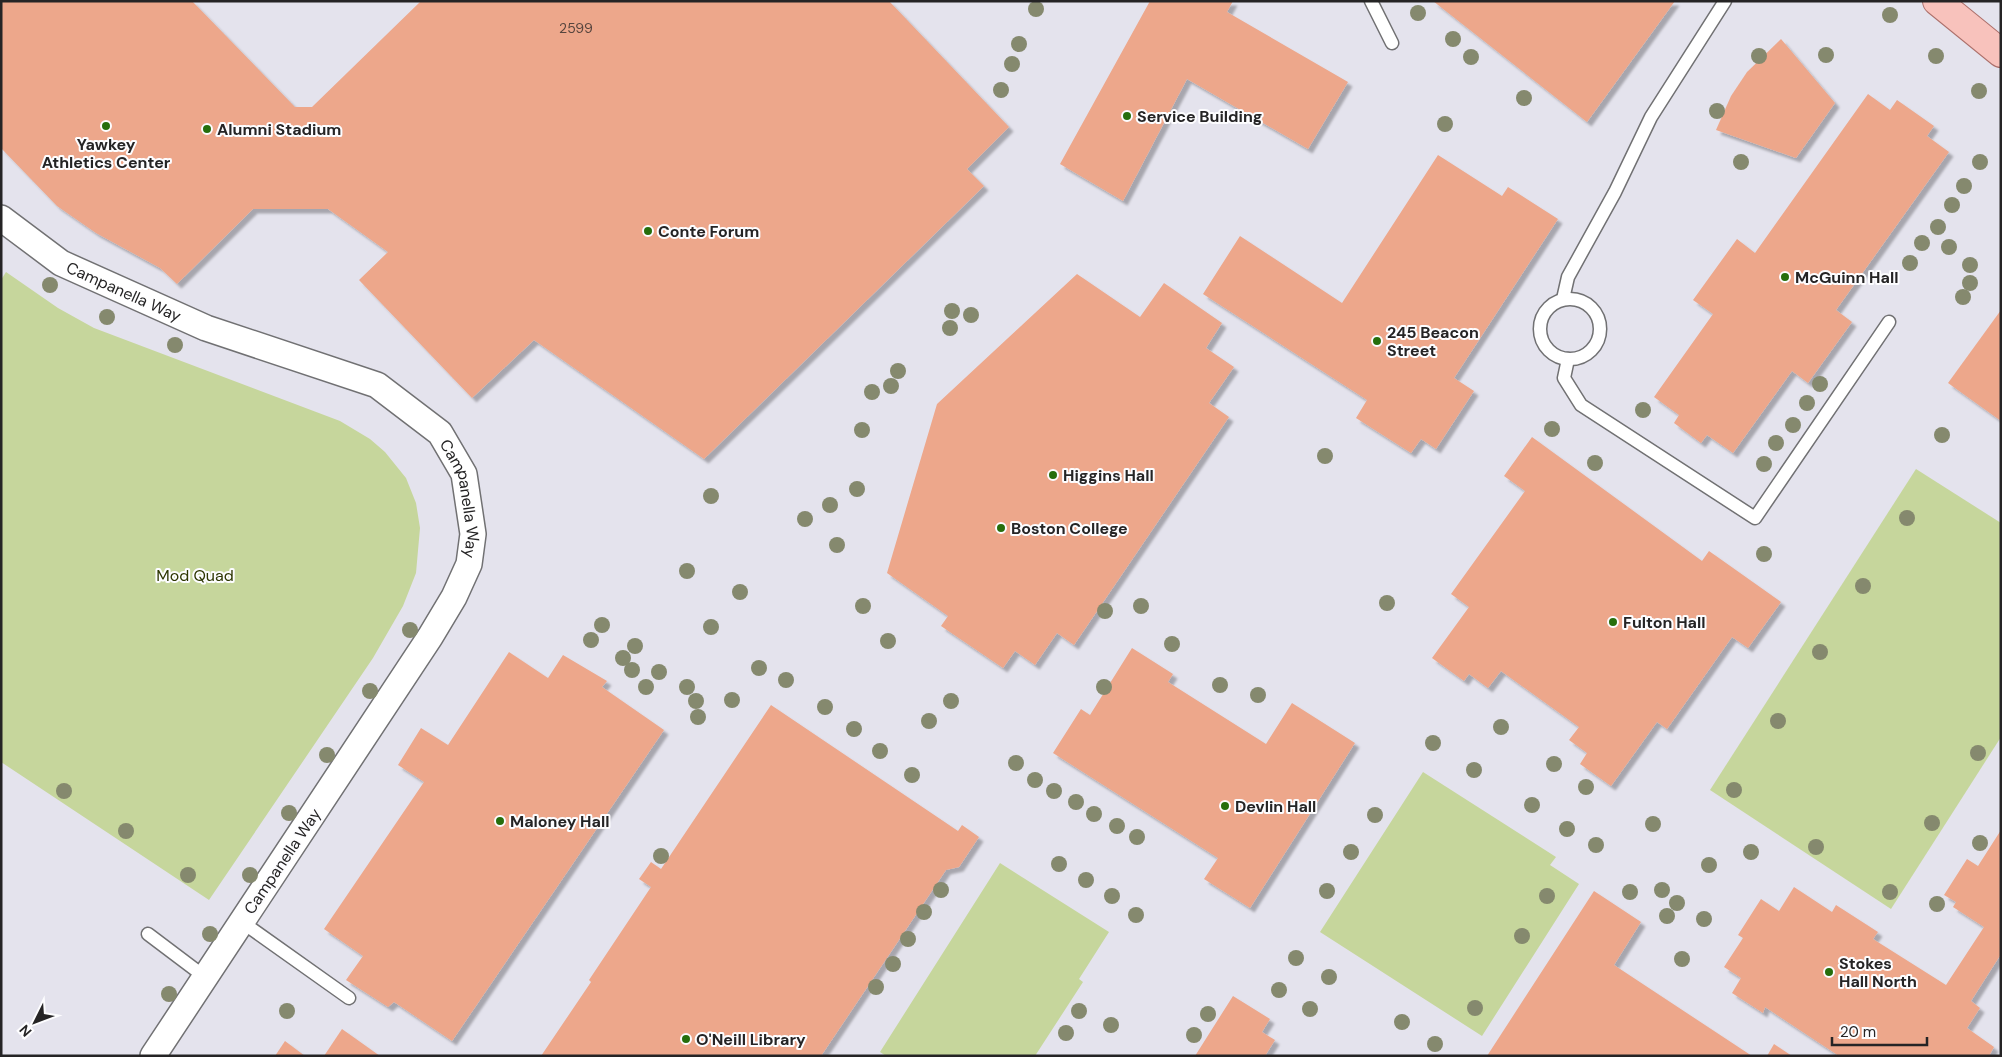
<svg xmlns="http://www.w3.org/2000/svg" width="2002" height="1057" font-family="'DM Sans',sans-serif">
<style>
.built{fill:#e4e3ed}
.green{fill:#c6d69c}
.building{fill:#eda78b;filter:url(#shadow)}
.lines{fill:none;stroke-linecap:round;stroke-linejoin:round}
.service-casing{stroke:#717173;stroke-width:15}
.minor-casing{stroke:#717173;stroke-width:28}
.primary-casing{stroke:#ac706b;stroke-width:30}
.service{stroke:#fff;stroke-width:12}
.minor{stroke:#fff;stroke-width:25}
.primary{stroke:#f8c2bc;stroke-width:28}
.tree{fill:#85896e}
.poi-dot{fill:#266e0c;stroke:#fdfdff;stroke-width:2}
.labels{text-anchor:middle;stroke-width:4;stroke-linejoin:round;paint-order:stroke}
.number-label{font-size:14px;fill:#57453e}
.poi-label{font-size:16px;font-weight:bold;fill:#252425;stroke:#fdfdff;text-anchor:start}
.street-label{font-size:16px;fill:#252425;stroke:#fdfdff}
.park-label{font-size:16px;fill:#2d3602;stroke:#fdfdff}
</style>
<defs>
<filter id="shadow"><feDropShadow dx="4.5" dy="4.5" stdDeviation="1" flood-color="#0004"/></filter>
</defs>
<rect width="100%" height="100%" fill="#f0eff2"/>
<rect class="built" x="1" y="1" width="2000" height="1055"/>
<g class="green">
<polygon points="6,272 58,308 94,328 340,421 370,439 385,452 406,478 416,503 420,528 416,573 403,606 373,658 209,900 1,762 1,280"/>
<polygon points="1916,469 2001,523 2001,737 1891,909 1710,790"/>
<polygon points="1423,772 1556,857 1550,865 1579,884 1482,1036 1320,932"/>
<polygon points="1000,863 1109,932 1079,979 1083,982 1035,1056 886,1056 880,1052"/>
</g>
<g class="building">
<polygon points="1,1 192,1 295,107 312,107 421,1 889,1 1009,127 967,169 984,186 704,459 534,340 472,398 359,280 388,252 328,209 253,209 177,284 160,268 96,233 57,206 1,148"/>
<polygon points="1150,1 1233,1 1227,12 1348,82 1308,149 1187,79 1123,201 1060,164"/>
<polygon points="1433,1 1675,1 1587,122"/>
<polygon points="1781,39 1835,103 1796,158 1716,130 1731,96 1747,72"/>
<polygon points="1868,94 1890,110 1897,100 1934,126 1927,136 1949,152 1836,310 1852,322 1808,383 1792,371 1733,453 1707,435 1701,443 1674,423 1679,415 1654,397 1713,314 1693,300 1737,239 1755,253"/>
<polygon points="1438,155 1502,196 1508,187 1558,219 1454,378 1474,391 1436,449 1421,439 1411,453 1356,418 1367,400 1203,294 1240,236 1342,303"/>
<polygon points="1077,274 1140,317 1164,283 1222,323 1206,348 1234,367 1209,403 1229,417 1074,645 1057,633 1035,665 1015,651 1003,668 941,626 948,616 887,573 937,404"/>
<polygon points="2001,310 2001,421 1948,383"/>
<polygon points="1532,437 1702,561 1709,551 1781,602 1748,648 1732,637 1667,729 1657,722 1611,786 1580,764 1587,753 1569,740 1579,727 1501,671 1488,688 1469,674 1464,681 1432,658 1469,607 1451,594 1525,491 1504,476"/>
<polygon points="1132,648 1173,674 1168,682 1266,744 1292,703 1355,743 1250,908 1204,879 1218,858 1053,753 1081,709 1090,715"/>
<polygon points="509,652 548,678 563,655 607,681 602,687 664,730 452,1041 394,1002 388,1007 346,980 363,956 324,929 424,782 398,765 421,728 448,745"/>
<polygon points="771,705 958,831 962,825 979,837 959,867 946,870 821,1056 541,1056 591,982 589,980 651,887 639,879 651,862 661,869"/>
<polygon points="2001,830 2001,954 1971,1001 1980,1008 1967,1028 1994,1047 1989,1056 1839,1056 1765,1007 1763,1013 1732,993 1741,978 1724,967 1743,938 1738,935 1761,899 1779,911 1794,887 1832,912 1836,905 1878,932 1873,939 1946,985 1984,927 1953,907 1956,902 1944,895 1967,859 1978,866"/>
<polygon points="1594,891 1641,922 1614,965 1752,1056 1487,1056"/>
<polygon points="1233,996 1270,1019 1262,1032 1275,1040 1265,1056 1195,1056"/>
<polygon points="342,1029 380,1056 324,1056"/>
<polygon points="285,1041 305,1056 275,1056"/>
<polygon points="1774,1044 1792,1056 1767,1056"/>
</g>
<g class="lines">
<g class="service-casing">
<g id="service">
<polyline points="1371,1 1392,43"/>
<polyline points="1563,299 1568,277 1615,192 1651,117 1725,1"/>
<circle cx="1570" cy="329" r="30"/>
<polyline points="1568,359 1564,378 1581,405 1755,518 1889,322"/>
<polyline points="242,922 349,998"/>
<polyline points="148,934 205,977"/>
</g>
</g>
<g class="minor-casing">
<g id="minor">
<path id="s1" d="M1,218L61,263L206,328L377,385L440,433L464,474L473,534L469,564L454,597L430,637L153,1056"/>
</g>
</g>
<g class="primary-casing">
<polyline id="primary" points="1937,1 2001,53"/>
</g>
<use href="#service" class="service"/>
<use href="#minor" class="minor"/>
<use href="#primary" class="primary"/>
</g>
<g class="tree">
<circle cx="1036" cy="9" r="8"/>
<circle cx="1418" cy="13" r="8"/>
<circle cx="1890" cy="15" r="8"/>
<circle cx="1453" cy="39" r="8"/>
<circle cx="1019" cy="44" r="8"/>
<circle cx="1826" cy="55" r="8"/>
<circle cx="1759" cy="56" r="8"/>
<circle cx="1936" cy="56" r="8"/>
<circle cx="1471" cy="57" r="8"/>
<circle cx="1012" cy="64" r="8"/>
<circle cx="1001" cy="90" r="8"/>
<circle cx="1979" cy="91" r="8"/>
<circle cx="1524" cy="98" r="8"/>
<circle cx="1717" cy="111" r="8"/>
<circle cx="1445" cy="124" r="8"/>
<circle cx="1741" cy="162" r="8"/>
<circle cx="1980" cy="162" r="8"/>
<circle cx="1964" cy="186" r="8"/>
<circle cx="1952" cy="205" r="8"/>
<circle cx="1938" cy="227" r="8"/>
<circle cx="1922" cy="243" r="8"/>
<circle cx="1949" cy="247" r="8"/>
<circle cx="1910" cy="263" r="8"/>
<circle cx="1970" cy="265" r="8"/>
<circle cx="1970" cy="283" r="8"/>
<circle cx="50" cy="285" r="8"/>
<circle cx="1963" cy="297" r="8"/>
<circle cx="952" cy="311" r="8"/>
<circle cx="971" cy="315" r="8"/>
<circle cx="107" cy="317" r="8"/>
<circle cx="950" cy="328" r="8"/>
<circle cx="175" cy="345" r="8"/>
<circle cx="898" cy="371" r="8"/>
<circle cx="1820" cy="384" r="8"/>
<circle cx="891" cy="386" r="8"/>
<circle cx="872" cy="392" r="8"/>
<circle cx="1807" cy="403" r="8"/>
<circle cx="1643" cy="410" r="8"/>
<circle cx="1793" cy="425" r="8"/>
<circle cx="1552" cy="429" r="8"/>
<circle cx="862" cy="430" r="8"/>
<circle cx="1942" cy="435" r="8"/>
<circle cx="1776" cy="443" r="8"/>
<circle cx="1325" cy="456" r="8"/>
<circle cx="1595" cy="463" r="8"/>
<circle cx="1764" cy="464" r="8"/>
<circle cx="857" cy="489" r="8"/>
<circle cx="711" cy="496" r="8"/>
<circle cx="830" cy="505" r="8"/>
<circle cx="1907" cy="518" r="8"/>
<circle cx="805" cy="519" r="8"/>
<circle cx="837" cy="545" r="8"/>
<circle cx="1764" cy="554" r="8"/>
<circle cx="687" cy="571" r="8"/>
<circle cx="1863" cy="586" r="8"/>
<circle cx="740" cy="592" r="8"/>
<circle cx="1387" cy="603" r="8"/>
<circle cx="863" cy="606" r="8"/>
<circle cx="1141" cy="606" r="8"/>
<circle cx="1105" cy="611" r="8"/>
<circle cx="602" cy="625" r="8"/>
<circle cx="711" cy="627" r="8"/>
<circle cx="410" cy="630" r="8"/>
<circle cx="591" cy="640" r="8"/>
<circle cx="888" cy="641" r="8"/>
<circle cx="1172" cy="644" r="8"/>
<circle cx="635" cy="646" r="8"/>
<circle cx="1820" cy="652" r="8"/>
<circle cx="623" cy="658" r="8"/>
<circle cx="759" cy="668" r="8"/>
<circle cx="632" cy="670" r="8"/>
<circle cx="659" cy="672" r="8"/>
<circle cx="786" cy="680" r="8"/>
<circle cx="1220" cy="685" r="8"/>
<circle cx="646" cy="687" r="8"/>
<circle cx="687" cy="687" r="8"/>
<circle cx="1104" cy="687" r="8"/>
<circle cx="370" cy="691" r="8"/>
<circle cx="1258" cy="695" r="8"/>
<circle cx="732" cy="700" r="8"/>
<circle cx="696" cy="701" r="8"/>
<circle cx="951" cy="701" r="8"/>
<circle cx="825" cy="707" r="8"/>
<circle cx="698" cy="717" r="8"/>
<circle cx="929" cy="721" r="8"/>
<circle cx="1778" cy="721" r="8"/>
<circle cx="1501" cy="727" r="8"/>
<circle cx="854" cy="729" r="8"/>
<circle cx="1433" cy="743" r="8"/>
<circle cx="880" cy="751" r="8"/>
<circle cx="1978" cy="753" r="8"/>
<circle cx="327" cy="755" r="8"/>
<circle cx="1016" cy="763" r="8"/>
<circle cx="1554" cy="764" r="8"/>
<circle cx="1474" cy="770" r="8"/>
<circle cx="912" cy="775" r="8"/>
<circle cx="1035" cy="780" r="8"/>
<circle cx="1586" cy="787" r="8"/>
<circle cx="1734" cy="790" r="8"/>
<circle cx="64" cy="791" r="8"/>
<circle cx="1054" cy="791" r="8"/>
<circle cx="1076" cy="802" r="8"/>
<circle cx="1532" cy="805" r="8"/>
<circle cx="289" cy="813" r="8"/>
<circle cx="1094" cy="814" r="8"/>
<circle cx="1375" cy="815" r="8"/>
<circle cx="1932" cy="823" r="8"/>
<circle cx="1653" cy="824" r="8"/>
<circle cx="1117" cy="826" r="8"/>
<circle cx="1567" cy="829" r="8"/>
<circle cx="126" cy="831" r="8"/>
<circle cx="1137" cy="837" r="8"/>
<circle cx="1980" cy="843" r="8"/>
<circle cx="1596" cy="845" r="8"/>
<circle cx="1816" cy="847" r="8"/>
<circle cx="1351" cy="852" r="8"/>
<circle cx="1751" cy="852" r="8"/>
<circle cx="661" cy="856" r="8"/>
<circle cx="1059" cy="864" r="8"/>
<circle cx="1709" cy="865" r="8"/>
<circle cx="188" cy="875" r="8"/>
<circle cx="250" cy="875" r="8"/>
<circle cx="1086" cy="880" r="8"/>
<circle cx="941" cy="890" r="8"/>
<circle cx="1662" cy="890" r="8"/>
<circle cx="1327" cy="891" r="8"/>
<circle cx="1630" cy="892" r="8"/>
<circle cx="1890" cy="892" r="8"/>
<circle cx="1112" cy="896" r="8"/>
<circle cx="1547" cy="896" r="8"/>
<circle cx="1677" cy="903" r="8"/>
<circle cx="1937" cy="904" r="8"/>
<circle cx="924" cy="912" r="8"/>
<circle cx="1136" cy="915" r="8"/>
<circle cx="1667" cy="916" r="8"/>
<circle cx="1704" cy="919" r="8"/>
<circle cx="210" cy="934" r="8"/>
<circle cx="1522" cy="936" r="8"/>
<circle cx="908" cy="939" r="8"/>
<circle cx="1296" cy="958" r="8"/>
<circle cx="1682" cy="959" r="8"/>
<circle cx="893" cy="964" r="8"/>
<circle cx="1329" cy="977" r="8"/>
<circle cx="876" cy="987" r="8"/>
<circle cx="1279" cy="990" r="8"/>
<circle cx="169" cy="994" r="8"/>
<circle cx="1475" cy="1008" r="8"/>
<circle cx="1310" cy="1009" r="8"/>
<circle cx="287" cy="1011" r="8"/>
<circle cx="1079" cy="1011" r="8"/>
<circle cx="1208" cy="1014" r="8"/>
<circle cx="1402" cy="1022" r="8"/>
<circle cx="1111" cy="1025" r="8"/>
<circle cx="1066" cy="1033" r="8"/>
<circle cx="1194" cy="1035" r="8"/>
<circle cx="1435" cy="1044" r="8"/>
</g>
<g class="poi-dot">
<circle cx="1127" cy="116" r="5"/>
<circle cx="106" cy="126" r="5"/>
<circle cx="207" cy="129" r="5"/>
<circle cx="648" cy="231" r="5"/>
<circle cx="1785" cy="277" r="5"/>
<circle cx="1377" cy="341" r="5"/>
<circle cx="1053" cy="475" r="5"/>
<circle cx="1001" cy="528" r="5"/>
<circle cx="1613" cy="622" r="5"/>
<circle cx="1225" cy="806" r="5"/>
<circle cx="500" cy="821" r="5"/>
<circle cx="1829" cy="972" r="5"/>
<circle cx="686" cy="1039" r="5"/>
</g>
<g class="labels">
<g class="number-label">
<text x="576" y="33">2599</text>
</g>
<g class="poi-label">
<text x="1137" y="122">Service Building</text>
<text x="217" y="135">Alumni Stadium</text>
<text x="106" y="150" text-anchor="middle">Yawkey<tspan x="106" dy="18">Athletics Center</tspan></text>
<text x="658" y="237">Conte Forum</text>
<text x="1795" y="283">McGuinn Hall</text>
<text x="1387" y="338">245 Beacon<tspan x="1387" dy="18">Street</tspan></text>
<text x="1063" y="481">Higgins Hall</text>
<text x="1011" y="534">Boston College</text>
<text x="1623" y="628">Fulton Hall</text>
<text x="1235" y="812">Devlin Hall</text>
<text x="510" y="827">Maloney Hall</text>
<text x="1839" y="969">Stokes<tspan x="1839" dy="18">Hall North</tspan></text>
<text x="696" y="1045">O'Neill Library</text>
</g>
<g class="street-label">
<text dy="6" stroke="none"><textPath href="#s1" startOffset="144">Campanella Way</textPath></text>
<text dy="6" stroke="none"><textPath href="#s1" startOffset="564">Campanella Way</textPath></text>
<text transform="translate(282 861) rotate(-56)" y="6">Campanella Way</text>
</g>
<g class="park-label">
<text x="195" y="581">Mod Quad</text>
</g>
</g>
<rect width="2002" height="1057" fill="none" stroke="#252425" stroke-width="5"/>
<g transform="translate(35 1022) rotate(228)" stroke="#fdfdff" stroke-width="4" paint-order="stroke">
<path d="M0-4L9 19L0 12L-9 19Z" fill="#252425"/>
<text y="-8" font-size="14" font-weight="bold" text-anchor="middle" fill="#252425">N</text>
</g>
<path d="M1832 1037v8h95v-8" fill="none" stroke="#252425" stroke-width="2.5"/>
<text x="1840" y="1037" font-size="15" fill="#252425" stroke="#fdfdff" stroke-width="4" paint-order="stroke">20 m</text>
</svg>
